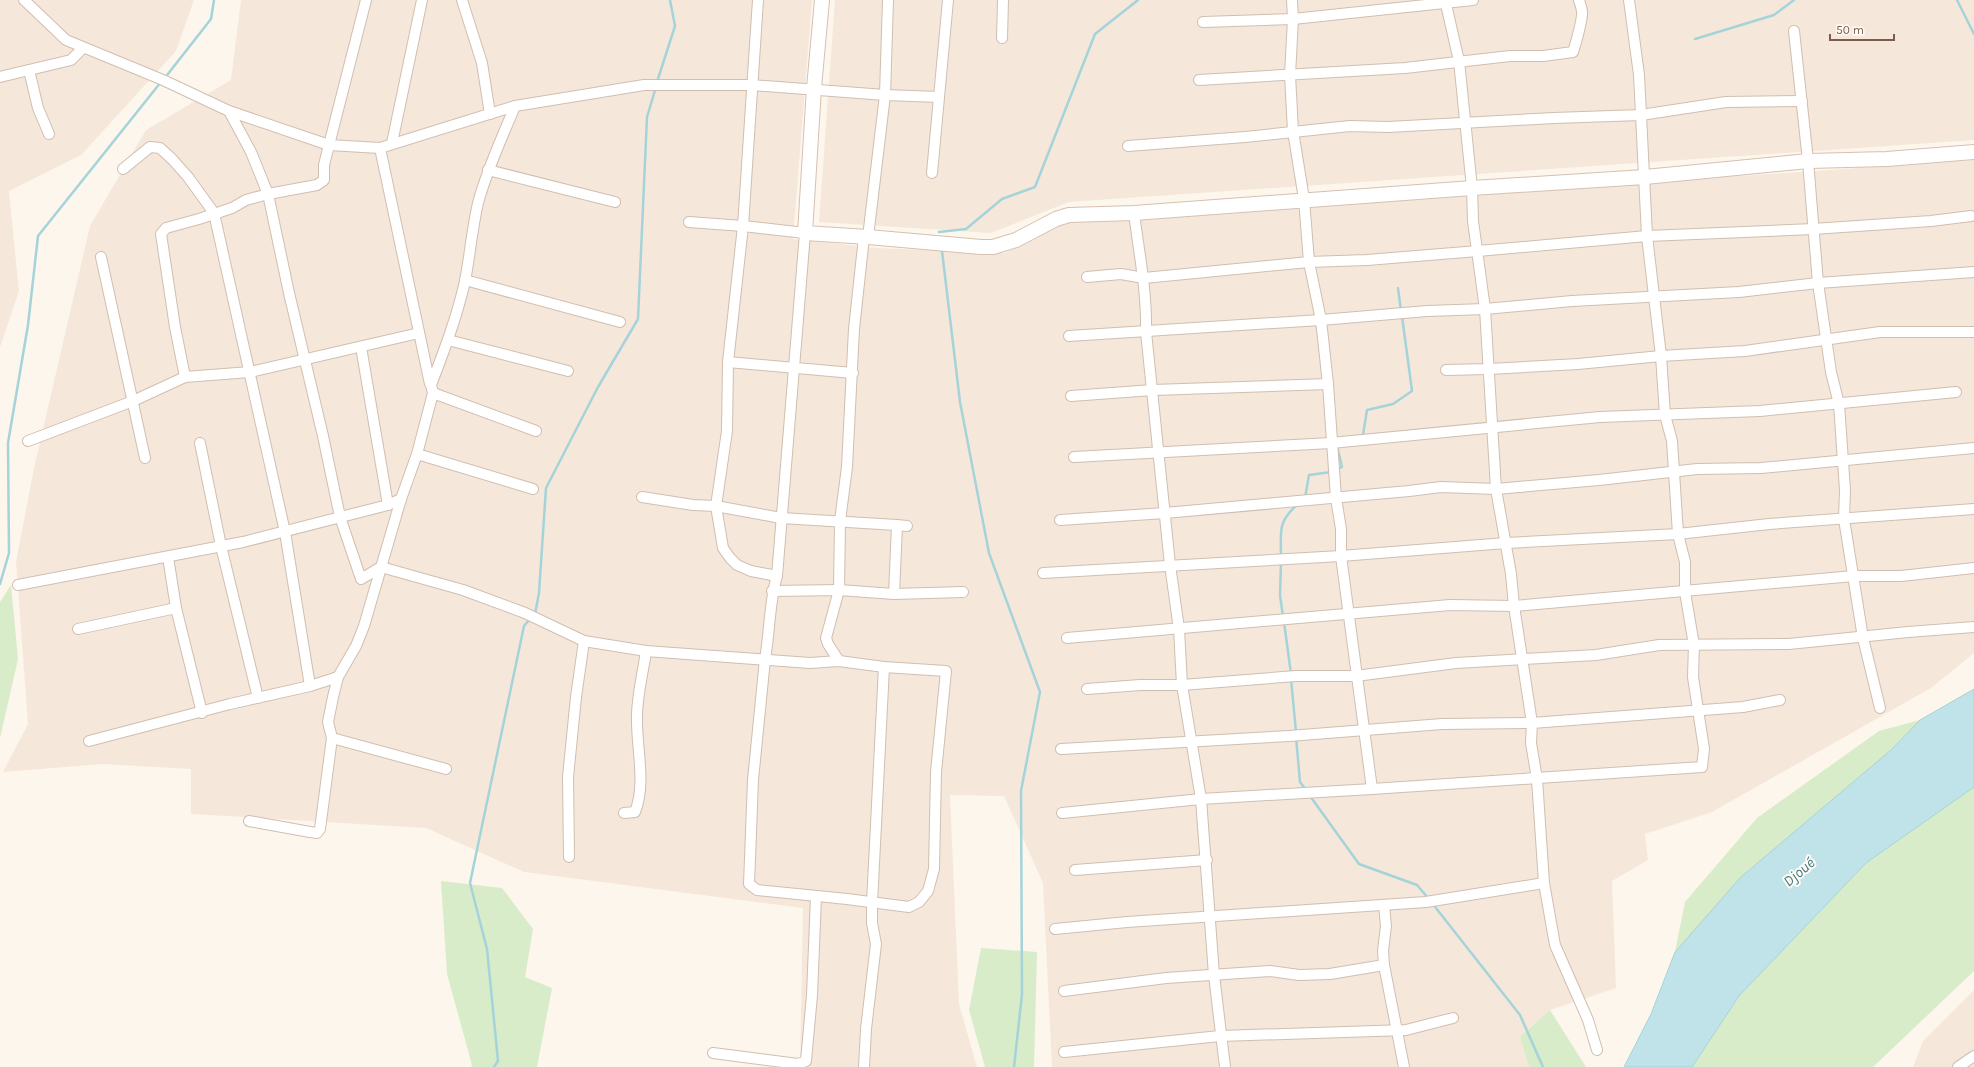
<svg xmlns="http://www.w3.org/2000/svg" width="1974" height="1067" font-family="Karla,sans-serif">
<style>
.residential{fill:#f5e8da}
.green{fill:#d8ecc9}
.water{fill:#bfe3e8;stroke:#a5d3da}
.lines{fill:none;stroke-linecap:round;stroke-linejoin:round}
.stream{stroke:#a5d3da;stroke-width:2.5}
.street-casing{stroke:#d1beb0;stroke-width:12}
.secondary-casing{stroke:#d6c0b0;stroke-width:16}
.street{stroke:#fff;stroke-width:10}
.secondary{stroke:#fff;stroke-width:14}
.labels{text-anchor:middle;stroke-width:4;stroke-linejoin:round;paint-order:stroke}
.water-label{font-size:15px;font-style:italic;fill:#437c86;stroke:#fffaf3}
</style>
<rect width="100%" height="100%" fill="#fdf6ec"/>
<g class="residential">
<polygon points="0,0 194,0 176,51 81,155 9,191 19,291 0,347"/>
<polygon points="241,0 812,0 793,239 876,248 1005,253 1067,222 1974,160 1974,653 1931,688 1712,812 1645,834 1648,860 1612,881 1616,988 1550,1010 1520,1037 1529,1067 1052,1067 1043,883 1004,796 950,795 959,1004 977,1067 800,1067 803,908 524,872 426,828 191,814 191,769 103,764 3,772 28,724 16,562 34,468 90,226 146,130 231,80"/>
<polygon points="835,0 1974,0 1974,140 1069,202 991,233 819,222"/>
<polygon points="1974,990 1974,1067 1913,1067 1923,1041"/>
</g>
<g class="green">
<polygon points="11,585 18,659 0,738 0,602"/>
<polygon points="1920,720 1891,750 1675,952 1685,902 1757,818 1879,731"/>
<polygon points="1974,787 1974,971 1873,1067 1692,1067 1739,996 1866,863"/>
<polygon points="441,881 502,888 533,929 525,977 552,988 537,1067 471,1067 472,1065 447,974"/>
<polygon points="981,948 1037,952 1034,1067 985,1067 969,1010"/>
<polygon points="1550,1010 1586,1067 1529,1067 1520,1037"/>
</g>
<polygon class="water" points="1974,689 1974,787 1866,863 1739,996 1692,1067 1624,1067 1651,1014 1675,952 1741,877 1891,750 1920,720"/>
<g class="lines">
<g class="stream">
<polyline points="1957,0 1974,34"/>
<polyline points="1695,39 1774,15 1794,0"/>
<polyline points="164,79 211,19 214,0"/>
<polyline points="657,82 675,26 670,0"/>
<polyline points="939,232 966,229 1002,199 1035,187 1095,34 1138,0"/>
<polyline points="942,251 960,402 989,553 1040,692 1021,791 1022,994 1014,1067"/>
<polyline points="1398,288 1401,311"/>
<polyline points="1360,436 1363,435 1367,410 1393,404 1412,391 1402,316"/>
<polyline points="1336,470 1342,467 1337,446"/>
<polyline points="1305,498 1309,475 1331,472"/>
<path d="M1281,557C1281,532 1277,522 1298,504"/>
<polyline points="1281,562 1280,595 1283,617"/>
<polyline points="0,584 9,553 8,443 28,325 38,236 161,82"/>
<polyline points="535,614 539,593 546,488 598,387 638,319 647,117 656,87"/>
<polyline points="1284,622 1291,674"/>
<polyline points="1291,679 1296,732"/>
<polyline points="1296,737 1300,782 1306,790"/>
<polyline points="1310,796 1359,864 1417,885 1429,899"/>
<polyline points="1432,903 1520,1015 1543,1067"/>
<polyline points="494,1067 498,1061 487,949 470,883 524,626 530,619"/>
</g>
<g class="street-casing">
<g id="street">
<polyline points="24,0 66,40 163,80 229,111 329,145 380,148 515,106"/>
<polyline points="462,0 482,63 490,114"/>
<polyline points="758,0 743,226 728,362 727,431 716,506 723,548 730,558 737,565 751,571 777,576"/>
<polyline points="1292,0 1293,19 1290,75 1293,131 1304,199 1309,262 1321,320 1328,384 1336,498 1341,529 1341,556 1372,789"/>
<polyline points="1445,0 1459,61 1472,188 1473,221 1485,309 1496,489 1511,574 1514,606 1532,723 1531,743 1537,779 1544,883 1555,945 1588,1020 1597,1050"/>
<polyline points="1203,22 1293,19 1473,0"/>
<polyline points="1794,31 1808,161 1818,283 1831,372 1839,404 1845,490 1844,519 1863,638 1880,708"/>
<polyline points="1002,38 1003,0"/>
<polyline points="29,70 38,108 49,134"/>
<polyline points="0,77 71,60 83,48"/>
<path d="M1199,80L1405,68L1510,56H1543L1573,52C1575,46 1583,18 1582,12C1582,8 1580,4 1579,0"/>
<path d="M229,111L251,152L268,194L289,293L323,436L340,517L361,579L381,567L463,590L525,613L584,641L646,651L810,663L839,661L884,667L946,671L936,772L934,869L928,891L919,902L909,907L847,899L757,890L749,884L753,780L765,659C770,631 769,603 777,576L805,233L743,226L689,222"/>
<polyline points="392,143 422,0"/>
<polyline points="1128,146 1245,137 1350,126 1388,127 1554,118 1641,115 1726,102 1802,101"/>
<polyline points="380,148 430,384"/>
<polyline points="123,169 150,147 160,148 172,159 188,177 214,213 285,532 310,686"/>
<polyline points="488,170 615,202"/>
<polyline points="932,173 948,0"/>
<path d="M1134,213C1139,253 1147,292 1146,332L1170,565L1179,629L1182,685L1201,799L1214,975L1225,1067"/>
<polyline points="868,237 885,95 888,0"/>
<polyline points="101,257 145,458"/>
<polyline points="1087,277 1121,274 1144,278 1309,262 1367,260 1478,251 1647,236 1813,229 1931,221 1971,216"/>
<polyline points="465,280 620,322"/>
<polyline points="1069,336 1321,320 1427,311 1485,309 1572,301 1739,292 1818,283 1974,272"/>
<polyline points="448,340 568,371"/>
<polyline points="361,347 388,505"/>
<polyline points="728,362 853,373"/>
<polyline points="1446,370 1489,369 1578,364 1661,356 1745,351 1880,332 1974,332"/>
<polyline points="185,377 175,327 161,234 166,228 199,219 232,208 246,200 268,194 317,185 324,180 324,165 329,145 366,0"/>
<polyline points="433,393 536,431"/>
<polyline points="1071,396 1153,390 1328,384"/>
<polyline points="28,441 133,401 185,377 250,372 419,333"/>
<polyline points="200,443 221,546 258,698"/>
<polyline points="417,454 533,489"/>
<polyline points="1074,457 1331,443 1600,417 1760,411 1956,392"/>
<polyline points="642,497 693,505 716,506 781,518 897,525"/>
<polyline points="1060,520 1165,513 1409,491 1441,487 1496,489 1599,480 1697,469 1761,468 1974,448"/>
<polyline points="168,557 176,608 202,713"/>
<polyline points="1043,573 1341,556 1506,543 1678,534 1769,524 1974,509"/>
<polyline points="18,585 243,542 388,505 401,499"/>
<polyline points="772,591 839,590 894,594 963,592"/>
<polyline points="894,594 897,525 907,526"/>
<polyline points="78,629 176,608"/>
<polyline points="1067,638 1450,605 1514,606 1854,576 1901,576 1974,568"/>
<polyline points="839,661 828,644 826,638 839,590 840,521 847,467 854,329 864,237"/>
<polyline points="1087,689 1140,685 1182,685 1296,676 1356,676 1456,663 1596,655 1659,645 1789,644 1908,632 1974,627"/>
<polyline points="332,738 446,769"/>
<polyline points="89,741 230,704 310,686 338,677"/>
<polyline points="1061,749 1289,736 1442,724 1532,723 1743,707 1780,700"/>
<path d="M624,813L635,812C646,784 637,751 637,721C636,698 643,674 646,651"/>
<polyline points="1062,813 1201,799 1372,789 1702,767 1704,749 1693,677 1694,645 1685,592 1685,562 1678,534 1672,441 1665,415 1661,356 1647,236 1639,75 1629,0"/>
<path d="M249,821L310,832L317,833L320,829L332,738L328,722L333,697L338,677L356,646L364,626L401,499L417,454L433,393L431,385C444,351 457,317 465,281C470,255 472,229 478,203C487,169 502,138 515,106L644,85H751L885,95L939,97"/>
<polyline points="569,857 568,777 576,697 584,641"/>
<polyline points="1075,870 1207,860"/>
<polyline points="1384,905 1386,926 1383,951 1384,965 1404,1067"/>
<polyline points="1055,929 1127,922 1426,902 1544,883"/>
<polyline points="1064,991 1166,978 1270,971 1299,975 1330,974 1384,965"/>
<polyline points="1064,1052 1220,1036 1406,1030 1453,1018"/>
<polyline points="713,1053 798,1064 806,1061 812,995 816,897"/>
<polyline points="864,1067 866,1029 876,944 872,923 872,903 884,667"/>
<polyline points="1958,1067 1974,1056"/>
</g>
</g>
<g class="secondary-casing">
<polyline id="secondary" points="822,0 814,88 805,233 868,237 981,247 993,247 1016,240 1056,219 1069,215 1134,213 1472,188 1645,177 1808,161 1887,159 1974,152"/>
</g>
<use href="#street" class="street"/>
<use href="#secondary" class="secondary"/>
</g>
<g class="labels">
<g class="water-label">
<text transform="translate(1799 872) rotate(-40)" y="5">Djoué</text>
</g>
</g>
<path d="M1830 34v6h64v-6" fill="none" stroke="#7a5c4d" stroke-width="2"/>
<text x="1836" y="34" font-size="12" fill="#7a5c4d" stroke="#fffaf3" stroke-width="3" paint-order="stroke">50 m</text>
</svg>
